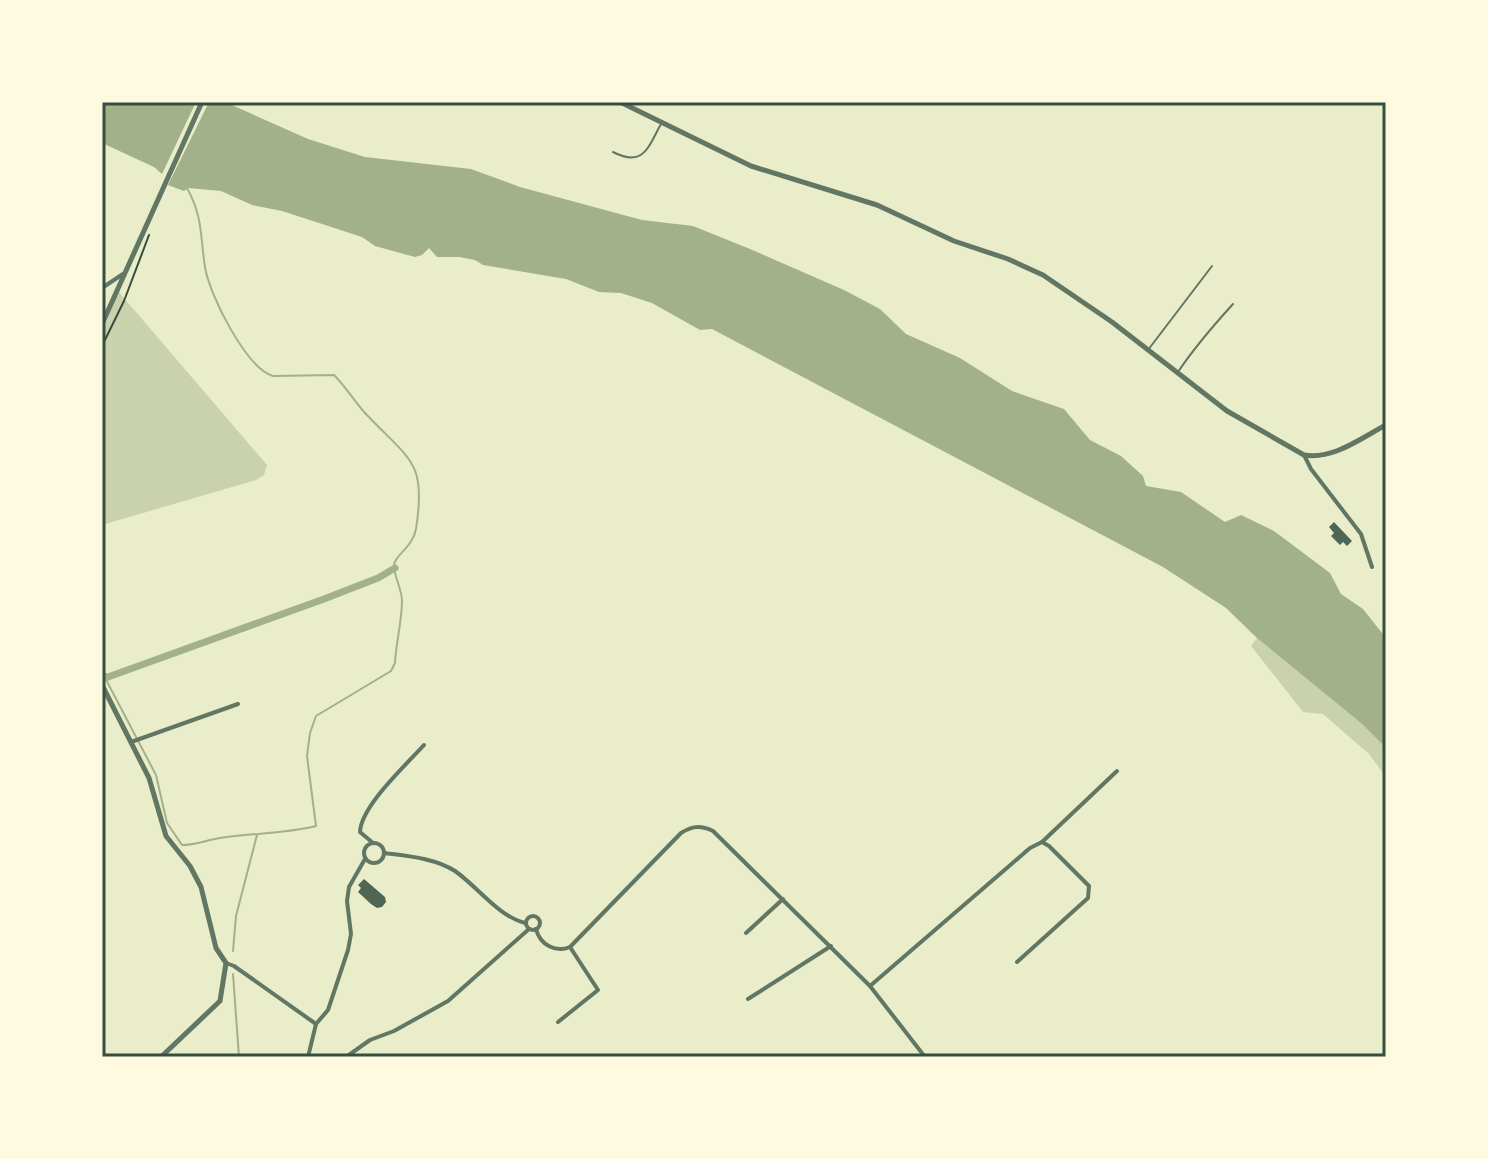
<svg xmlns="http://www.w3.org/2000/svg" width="1488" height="1159" font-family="'Noto Serif',serif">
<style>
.green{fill:#cad2ad}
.water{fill:#a3b18a}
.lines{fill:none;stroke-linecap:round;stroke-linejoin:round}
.stream{stroke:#a3b18a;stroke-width:2}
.canal{stroke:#a3b18a;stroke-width:7}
.building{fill:#4f6655}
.path{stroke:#344e41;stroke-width:2}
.service{stroke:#617663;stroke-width:2}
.minor{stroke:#617663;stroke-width:4}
.tertiary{stroke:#617663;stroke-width:5}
.neatline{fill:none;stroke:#344e41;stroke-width:3}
</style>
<rect width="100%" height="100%" fill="#e9edc9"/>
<g class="green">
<polygon points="118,291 267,465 264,475 256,480 102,525 102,324"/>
<polygon points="1257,638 1362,724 1386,748 1386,777 1369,754 1323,714 1303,712 1251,646"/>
</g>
<g class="water">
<polygon points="102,102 196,102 162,174 154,167 102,143"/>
<polygon points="209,102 225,102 308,139 365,157 471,169 520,187 642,220 693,226 750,249 844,290 880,309 906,334 960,358 1012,391 1064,409 1090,440 1121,456 1143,476 1146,486 1181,492 1225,522 1241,515 1274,531 1330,573 1341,594 1363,609 1386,638 1386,748 1362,724 1257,638 1226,608 1163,567 712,329 700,330 652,303 621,293 599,292 566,279 483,265 475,260 459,257 437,257 429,248 422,255 415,257 375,246 362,237 282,211 252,205 221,191 188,188 184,191 168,185"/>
</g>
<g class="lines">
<g class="stream">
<path d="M102,672L156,775L167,823L182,845C195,845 207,840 220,838C251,833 285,834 316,826L307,756L310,733L316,716L391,671L395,663C396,642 402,621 402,601C402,589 394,577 394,565C394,556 413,547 416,529C427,460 409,460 365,413C354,401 346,387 334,375L273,376C246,368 209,294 205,267C200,235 203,217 187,188"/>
<polyline points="233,951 236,916 257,835"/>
<polyline points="233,974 239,1057"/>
</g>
<polyline class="canal" points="103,676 108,677 324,599 378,578 395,568"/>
</g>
<g class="building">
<polygon points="1334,522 1352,541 1347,546 1343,542 1340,545 1331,536 1334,533 1329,527"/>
<polygon points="364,879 385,897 386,902 382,907 377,908 371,904 358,892 361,888 358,885"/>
</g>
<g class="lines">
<polyline class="path" points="102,346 124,301 149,235"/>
<g class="service">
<path d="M613,152C644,168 648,147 661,124"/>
<polyline points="1148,350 1212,266"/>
<path d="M1178,372C1194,348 1213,326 1233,304"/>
</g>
<g class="minor">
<polyline points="102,288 123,274"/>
<polyline points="1304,455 1311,469 1361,534 1372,567"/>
<polyline points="131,742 238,704"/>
<polyline points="1042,842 1117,771"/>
<path d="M373,843L360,832C361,806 406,765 424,745"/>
<circle cx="374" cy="853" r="10"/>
<path d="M384,853C407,856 435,858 455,871C478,887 498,916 525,923"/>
<circle cx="533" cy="923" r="7"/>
<path d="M536,929C540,945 556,953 570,947L681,833C692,826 700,825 713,831L870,986L925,1057"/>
<polyline points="746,933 783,899"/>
<polyline points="226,963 234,966 316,1024"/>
<polyline points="870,986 1030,848 1042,842 1049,846 1089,886 1088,898 1017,962"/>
<polyline points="748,999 831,946"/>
<polyline points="558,1022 598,990 570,947"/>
<polyline points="308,1057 316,1024 328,1010 348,950 351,934 347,901 349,887 365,859"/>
<polyline points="346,1057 370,1040 394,1031 448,1001 529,929"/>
</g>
<g class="tertiary">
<path d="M620,102L751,166L877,205L954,241L1008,259L1043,275L1112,322L1227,411L1304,455C1333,460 1361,438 1386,425"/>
<polyline points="102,324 202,102"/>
<polyline points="102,685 149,778 166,836 190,866 201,887 216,948 226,963 220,1001 161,1057"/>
</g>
</g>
<rect width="1488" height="1159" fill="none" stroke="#fefae0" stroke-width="208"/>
<rect x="104" y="104" width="1280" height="951" class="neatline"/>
</svg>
